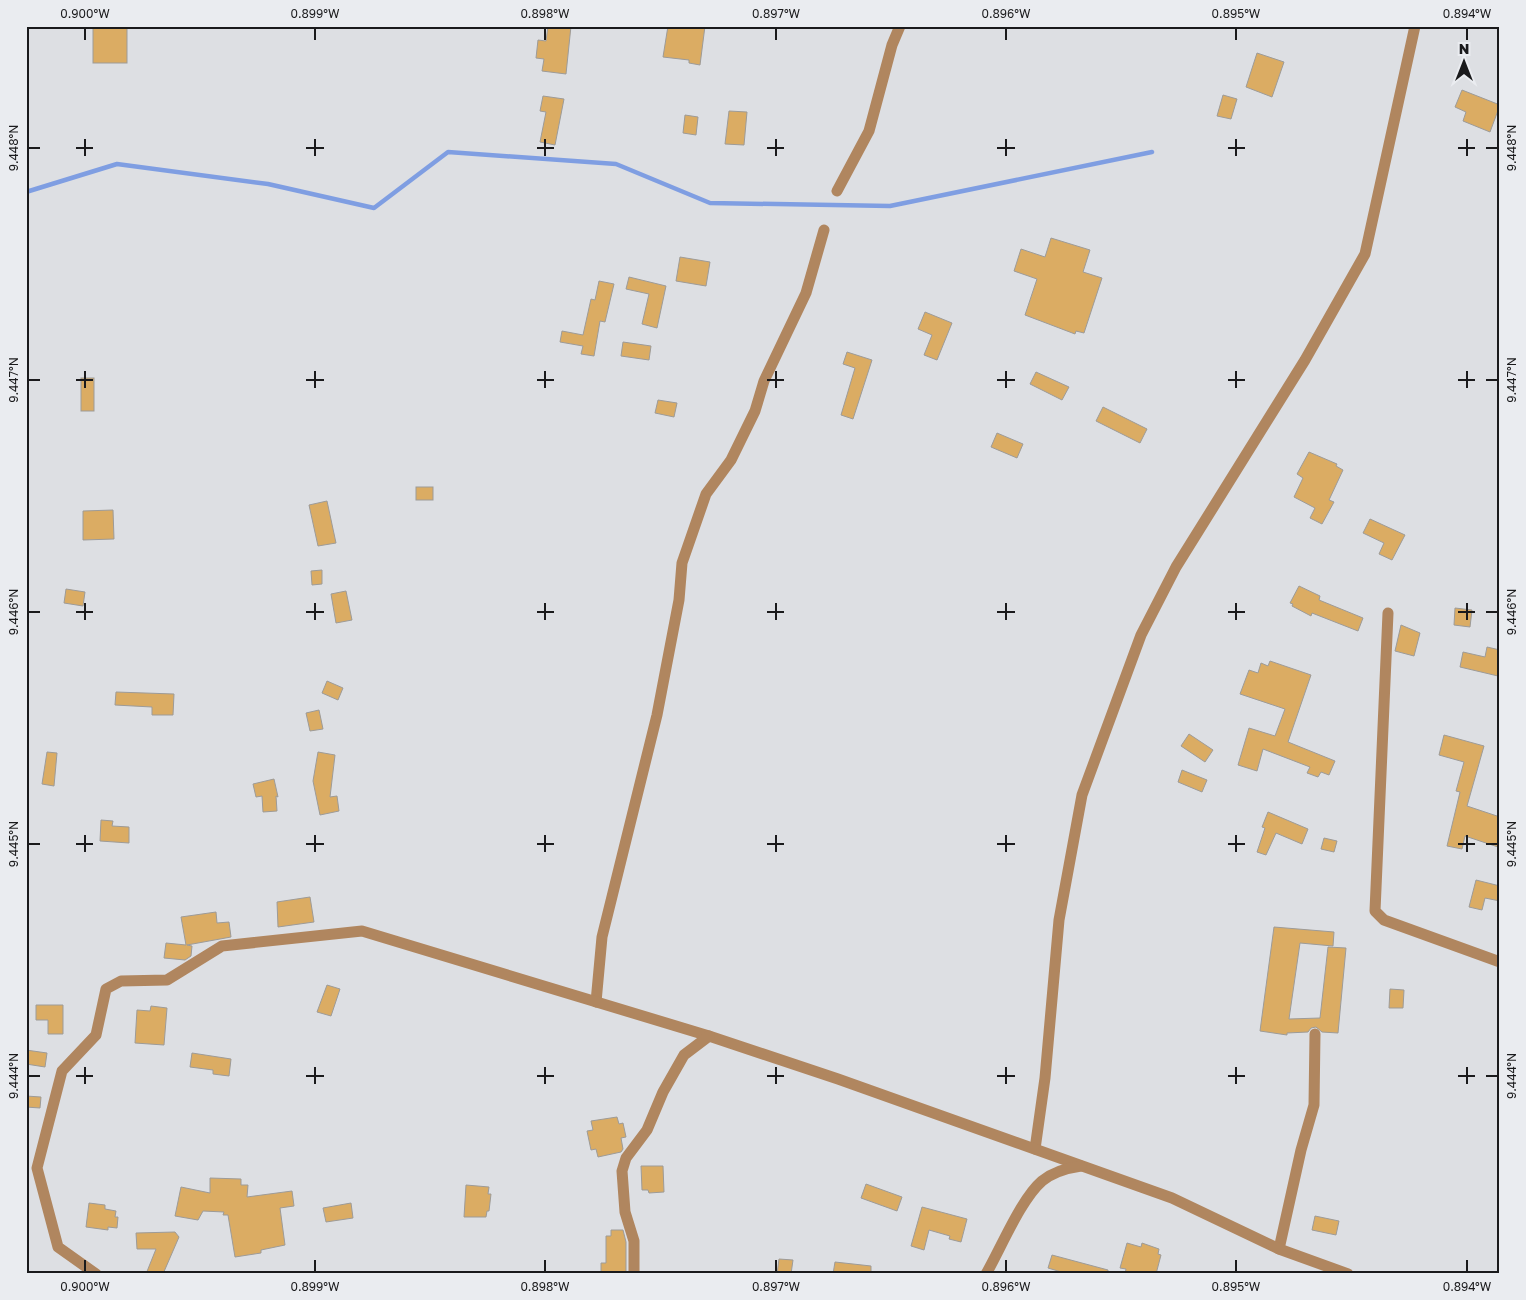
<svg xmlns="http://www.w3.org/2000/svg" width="1526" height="1300" font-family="'Golos Text',sans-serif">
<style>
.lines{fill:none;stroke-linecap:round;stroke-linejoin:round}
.stream{stroke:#7f9ee2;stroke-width:4.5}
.building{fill:#dbac63;stroke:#9d9b98}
.minor{stroke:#b0865f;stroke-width:11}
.ticks{fill:none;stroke:#1a1a1c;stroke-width:2}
.neatline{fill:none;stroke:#1a1a1c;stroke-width:2}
.ticks-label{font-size:12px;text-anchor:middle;fill:#1a1a1c}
</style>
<rect width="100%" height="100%" fill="#dddfe3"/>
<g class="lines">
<polyline class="stream" points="26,192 117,164 268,184 374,208 448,152 616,164 710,203 890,206 1152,152"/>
</g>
<g class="building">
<polygon points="548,26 571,26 566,74 542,71 544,59 536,58 538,40 546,41"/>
<polygon points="668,26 705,26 700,65 689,63 689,60 663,57"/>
<rect x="93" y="27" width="34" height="36"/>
<polygon points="1257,53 1284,62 1272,97 1246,87"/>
<polygon points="1462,90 1500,105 1490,132 1463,121 1466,112 1455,107"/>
<polygon points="1223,95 1237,99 1231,119 1217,116"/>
<polygon points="543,96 564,99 555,145 540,142 546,112 540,111"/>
<polygon points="729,111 747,112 744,145 725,144"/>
<polygon points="685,115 698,117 696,135 683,133"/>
<polygon points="1051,238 1090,250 1083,272 1102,278 1084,333 1076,331 1075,334 1025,315 1037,279 1014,271 1021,249 1045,257"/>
<polygon points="680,257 710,262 706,286 676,281"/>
<polygon points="629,277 666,286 657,328 642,324 649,294 626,289"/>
<polygon points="599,281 614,284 605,322 600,321 594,356 581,354 583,346 560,342 562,331 583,335 591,299 595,300"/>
<polygon points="925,312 952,323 937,360 924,355 932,335 918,329"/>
<polygon points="623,342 651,346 649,360 621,356"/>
<polygon points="847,352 872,360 853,419 841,415 855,368 843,364"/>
<polygon points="1036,372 1069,387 1062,400 1030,384"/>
<rect x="81" y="378" width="13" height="33"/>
<polygon points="658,400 677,403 674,417 655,413"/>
<polygon points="1103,407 1147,429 1140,443 1096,421"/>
<polygon points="997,433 1023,444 1017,458 991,447"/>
<polygon points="1309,452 1337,464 1336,466 1343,470 1329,500 1334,502 1322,524 1310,518 1315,508 1294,497 1303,478 1297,474"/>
<rect x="416" y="487" width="17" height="13"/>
<polygon points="327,501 336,543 318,546 309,505"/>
<polygon points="113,510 114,539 83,540 83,511"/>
<polygon points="1370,519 1405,535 1392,560 1379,554 1384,543 1363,533"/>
<polygon points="322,570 322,584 312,585 311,571"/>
<polygon points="1299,586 1320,596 1319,600 1363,618 1358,631 1312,613 1311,616 1292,606 1293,604 1290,603"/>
<polygon points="66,589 85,592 83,606 64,603"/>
<polygon points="346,591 352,620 336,623 331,594"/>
<polygon points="1455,608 1472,610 1470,627 1454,625"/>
<polygon points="1401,625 1420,633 1414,656 1395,651"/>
<polygon points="1487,647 1500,650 1498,676 1460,667 1463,652 1485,657"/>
<polygon points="1270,661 1311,675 1288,742 1335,761 1329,775 1321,772 1318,777 1307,773 1310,767 1263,749 1257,771 1238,765 1249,728 1275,736 1285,709 1240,694 1249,670 1258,673 1261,663 1268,666"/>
<polygon points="327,681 343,688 338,700 322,693"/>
<polygon points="116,692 174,694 173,715 152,715 152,707 115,705"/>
<polygon points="319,710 323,729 310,731 306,713"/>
<polygon points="1189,734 1213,750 1205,762 1181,746"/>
<polygon points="1444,735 1484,746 1467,806 1500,817 1498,847 1465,836 1462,849 1447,846 1460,792 1456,791 1464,762 1439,755"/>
<polygon points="47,752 57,753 54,786 42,784"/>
<polygon points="318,752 335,755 330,797 337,796 339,811 320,815 313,781"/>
<polygon points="1182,770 1207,780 1202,792 1178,782"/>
<polygon points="274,779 278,797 276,796 277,811 263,812 262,796 256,797 253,784"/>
<polygon points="1268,812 1308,829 1302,844 1276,833 1266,855 1257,852 1265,828 1262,827"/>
<polygon points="101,820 113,821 112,826 129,827 129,843 100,841"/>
<polygon points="1324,838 1337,841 1334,852 1321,849"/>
<polygon points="1476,880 1500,886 1500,901 1485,898 1482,910 1469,907"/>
<polygon points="310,897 314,922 278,927 277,902"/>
<polygon points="216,912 217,923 229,922 231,937 187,945 192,946 191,956 185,960 164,958 166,943 186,945 181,917"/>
<polygon points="1274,927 1334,932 1333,946 1300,943 1289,1019 1320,1018 1328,947 1346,948 1338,1033 1322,1032 1316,1027 1311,1028 1308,1032 1287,1033 1287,1035 1260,1031"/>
<polygon points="327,985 340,989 331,1016 317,1012"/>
<polygon points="1390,989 1404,990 1403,1008 1389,1008"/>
<polygon points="36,1005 63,1005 63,1034 48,1034 48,1020 36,1020"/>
<polygon points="151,1006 167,1008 164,1045 135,1043 137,1010 150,1011"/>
<polygon points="26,1050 47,1053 45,1067 26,1064"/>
<polygon points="192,1053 231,1059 229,1076 213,1074 213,1070 190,1067"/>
<polygon points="26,1096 41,1097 40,1108 26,1107"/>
<polygon points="617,1117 619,1124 623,1123 626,1137 621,1138 623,1149 621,1152 598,1157 596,1149 591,1150 587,1131 593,1130 591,1121"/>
<polygon points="641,1166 663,1166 664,1192 649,1193 648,1190 642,1190"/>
<polygon points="210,1178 241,1179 241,1185 248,1185 247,1197 292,1191 294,1206 280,1208 285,1245 261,1250 261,1253 235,1257 228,1215 223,1215 224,1212 203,1211 198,1220 175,1216 181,1187 210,1193"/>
<polygon points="866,1184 902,1197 897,1211 861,1198"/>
<polygon points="466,1185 489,1187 488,1194 491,1194 489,1211 487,1211 486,1217 464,1217"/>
<polygon points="89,1203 105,1205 105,1209 116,1211 115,1217 118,1217 117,1228 108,1227 108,1230 86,1227"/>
<polygon points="351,1203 353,1218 326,1222 323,1208"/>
<polygon points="922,1207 967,1219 961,1242 949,1239 950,1236 929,1230 924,1250 911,1246"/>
<polygon points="1315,1216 1339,1221 1336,1235 1312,1230"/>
<polygon points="611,1230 623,1230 626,1242 626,1274 601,1274 601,1263 606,1263 606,1236 611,1236"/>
<polygon points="175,1232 179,1237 163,1274 146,1274 156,1249 137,1249 136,1233"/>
<polygon points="1127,1243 1141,1247 1142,1243 1159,1249 1158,1254 1161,1255 1156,1274 1125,1274 1126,1269 1120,1268"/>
<polygon points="1052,1255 1108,1270 1108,1274 1068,1274 1048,1268"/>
<polygon points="779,1259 793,1260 791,1274 777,1274"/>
<polygon points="835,1262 871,1266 871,1274 833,1274"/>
</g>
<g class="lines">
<g class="minor">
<polyline points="837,191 869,131 892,45 900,26"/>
<polyline points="1388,613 1375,911 1384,920 1500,962"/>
<polyline points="596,1002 602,937 657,715 679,600 682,563 706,494 731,460 755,411 764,381 806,293 824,230"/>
<polyline points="1035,1149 1045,1078 1059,920 1082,795 1141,635 1176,567 1305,360 1365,254 1415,26"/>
<polyline points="1279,1249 1301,1150 1314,1105 1315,1034"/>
<polyline points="96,1274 58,1247 37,1168 62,1071 96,1035 106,989 121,981 167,980 222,946 362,931 709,1036 838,1079 1172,1198 1279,1249 1348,1274"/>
<polyline points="634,1274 634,1241 625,1212 622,1171 626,1158 647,1130 663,1092 684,1055 709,1036"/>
<path d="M986,1274C1001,1248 1021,1199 1042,1181C1053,1172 1067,1168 1081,1166"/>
</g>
</g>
<path class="ticks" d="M85,28V40M315,28V40M545,28V40M776,28V40M1006,28V40M1236,28V40M1467,28V40M85,139V156M315,139V156M545,139V156M776,139V156M1006,139V156M1236,139V156M1467,139V156M28,148H40M76,148H93M306,148H324M537,148H554M767,148H784M997,148H1015M1228,148H1245M1458,148H1475M1486,148H1498M85,371V388M315,371V388M545,371V388M776,371V388M1006,371V388M1236,371V388M1467,371V388M28,380H40M76,380H93M306,380H324M537,380H554M767,380H784M997,380H1015M1228,380H1245M1458,380H1475M1486,380H1498M85,603V620M315,603V620M545,603V620M776,603V620M1006,603V620M1236,603V620M1467,603V620M28,612H40M76,612H93M306,612H324M537,612H554M767,612H784M997,612H1015M1228,612H1245M1458,612H1475M1486,612H1498M85,835V852M315,835V852M545,835V852M776,835V852M1006,835V852M1236,835V852M1467,835V852M28,844H40M76,844H93M306,844H324M537,844H554M767,844H784M997,844H1015M1228,844H1245M1458,844H1475M1486,844H1498M85,1067V1084M315,1067V1084M545,1067V1084M776,1067V1084M1006,1067V1084M1236,1067V1084M1467,1067V1084M28,1076H40M76,1076H93M306,1076H324M537,1076H554M767,1076H784M997,1076H1015M1228,1076H1245M1458,1076H1475M1486,1076H1498M85,1260V1272M315,1260V1272M545,1260V1272M776,1260V1272M1006,1260V1272M1236,1260V1272M1467,1260V1272"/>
<rect width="1526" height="1300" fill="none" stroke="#eaecf0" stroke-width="55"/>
<g transform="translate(1464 62)" stroke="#eaecf0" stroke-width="4" paint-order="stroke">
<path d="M0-4L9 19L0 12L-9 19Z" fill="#1a1a1c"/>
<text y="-8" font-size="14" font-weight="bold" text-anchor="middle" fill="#1a1a1c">N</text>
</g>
<rect x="28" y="28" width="1470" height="1244" class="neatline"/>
<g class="ticks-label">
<text x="85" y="18">0.900°W</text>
<text x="315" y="18">0.899°W</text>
<text x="545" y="18">0.898°W</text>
<text x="776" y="18">0.897°W</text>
<text x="1006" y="18">0.896°W</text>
<text x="1236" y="18">0.895°W</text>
<text x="1467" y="18">0.894°W</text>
<text transform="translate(14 148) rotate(-90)" y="4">9.448°N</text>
<text transform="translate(1512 148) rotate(-90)" y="4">9.448°N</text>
<text transform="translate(14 380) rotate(-90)" y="4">9.447°N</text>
<text transform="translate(1512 380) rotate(-90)" y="4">9.447°N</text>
<text transform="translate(14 612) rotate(-90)" y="4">9.446°N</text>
<text transform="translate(1512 612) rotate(-90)" y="4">9.446°N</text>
<text transform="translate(14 844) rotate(-90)" y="4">9.445°N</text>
<text transform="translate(1512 844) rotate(-90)" y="4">9.445°N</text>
<text transform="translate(14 1076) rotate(-90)" y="4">9.444°N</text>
<text transform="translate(1512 1076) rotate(-90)" y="4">9.444°N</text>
<text x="85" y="1291">0.900°W</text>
<text x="315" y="1291">0.899°W</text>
<text x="545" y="1291">0.898°W</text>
<text x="776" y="1291">0.897°W</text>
<text x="1006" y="1291">0.896°W</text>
<text x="1236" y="1291">0.895°W</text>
<text x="1467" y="1291">0.894°W</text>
</g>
</svg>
